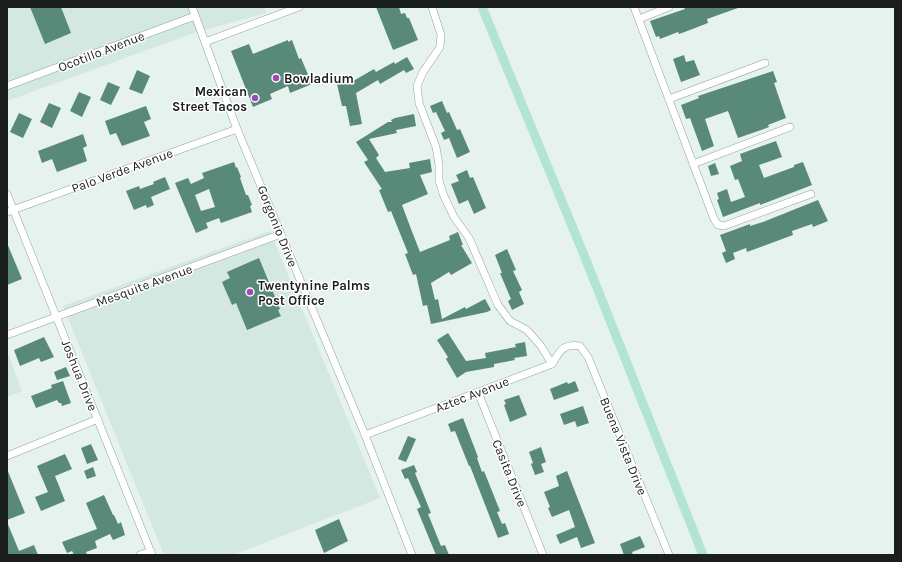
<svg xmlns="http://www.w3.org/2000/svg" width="902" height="562" font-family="Karla,sans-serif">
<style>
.built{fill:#d3e8e0}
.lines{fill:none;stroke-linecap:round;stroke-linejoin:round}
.canal{stroke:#b2e4d2;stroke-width:9}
.building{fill:#598979;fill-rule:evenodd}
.street-casing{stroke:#96a29e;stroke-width:8}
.street{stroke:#fff;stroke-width:7}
.poi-dot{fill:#9c49b7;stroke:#fff;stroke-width:1.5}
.labels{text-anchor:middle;stroke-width:3;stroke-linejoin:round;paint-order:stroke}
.street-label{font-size:13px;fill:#1a1e1c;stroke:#fff}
.poi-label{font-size:13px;font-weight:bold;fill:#1a1e1c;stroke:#fff;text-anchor:start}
</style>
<rect width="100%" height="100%" fill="#e5f2ed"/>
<g class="built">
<polygon points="7,7 264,7 266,13 191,34 7,101"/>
<polygon points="270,231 380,498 233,555 164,555 63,306"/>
<polygon points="7,351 22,391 7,397"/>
</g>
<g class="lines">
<polyline class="canal" points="482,7 586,260 703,555"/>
</g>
<g class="building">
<polygon points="30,7 61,7 71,33 45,44"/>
<polygon points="376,7 399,7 401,14 405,13 407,18 409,18 418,40 393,50"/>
<polygon points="684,7 738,7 738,8 707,19 708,23 682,33 679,34 678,32 660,39 659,36 656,37 650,21 685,9"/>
<polygon points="288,40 288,42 292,40 299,59 301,58 312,84 290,93 288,86 270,94 272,99 253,107 231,51 249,44 253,54"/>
<polygon points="684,55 686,62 694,60 700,75 681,82 673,59"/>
<polygon points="407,57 414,69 406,73 404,70 380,84 378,80 356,93 362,124 350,126 346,106 342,106 337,84 355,80 374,69 376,72 394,62 395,64"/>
<polygon points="137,70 150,76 142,94 129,89"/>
<polygon points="773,71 777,82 774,83 786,118 768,125 769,127 761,130 738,138 728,111 705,119 714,146 702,151 690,118 686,119 681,105 699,98 698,96"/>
<polygon points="108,82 120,87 111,105 100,100"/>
<polygon points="79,92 91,97 82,117 70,111"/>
<polygon points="442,101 447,113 449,112 457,130 460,129 470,152 457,158 449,138 444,140 441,133 445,131 436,112 433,113 430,106"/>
<polygon points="49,103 61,108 52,128 40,122"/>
<polygon points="146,106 151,119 144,122 150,136 122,146 116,133 110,135 105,121"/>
<polygon points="19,113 32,119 23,138 10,132"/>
<polygon points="414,114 416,126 396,130 397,133 369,139 379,155 376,158 385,172 410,168 409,163 430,159 432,172 420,175 428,194 402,205 411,229 420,252 450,240 449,236 458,232 463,245 461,245 472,263 451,275 449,272 431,283 435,300 438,299 442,319 465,307 466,309 485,299 491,310 487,312 431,324 427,305 423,306 416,274 413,275 405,254 408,253 391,211 388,212 379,190 382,189 364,162 368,160 356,142 388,122 392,122 391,120 395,118"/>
<polygon points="83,134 87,146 83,148 87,161 57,172 52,159 42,163 38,151"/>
<polygon points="776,141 782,157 759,165 764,178 794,167 794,165 803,162 812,185 760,205 760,203 723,217 717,200 719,199 717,193 727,189 731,202 745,197 738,179 735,180 730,166 742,161 740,154"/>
<path d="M234,162L236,168L237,167L241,177L240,178L246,195H248L252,205L250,206L252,212L221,223L219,218L206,223L208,228L196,233L175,183L188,178L191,184L204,178L202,173ZM209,189L215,207L201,211L195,195Z"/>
<polygon points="715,163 719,174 711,176 708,166"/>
<polygon points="467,170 470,178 473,177 486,208 474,214 468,200 459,204 451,184 459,181 456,175"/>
<polygon points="165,177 170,189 151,197 154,205 147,208 146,205 134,210 126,191 139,186 140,189 154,184 153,182"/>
<polygon points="818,200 828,221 813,227 812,224 792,231 793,235 747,252 746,248 733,253 735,259 726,263 722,253 726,251 720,235 750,224 750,226 763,222"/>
<polygon points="7,243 22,279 7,285"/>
<polygon points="507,249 516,270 513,271 522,290 519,292 524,304 512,310 508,301 511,299 500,273 502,273 495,255"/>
<polygon points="259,258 280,309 278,310 281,316 247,330 236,303 232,305 222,282 230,278 227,272"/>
<polygon points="448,333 466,361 486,358 485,353 516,347 515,344 525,342 527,356 514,358 515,360 494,364 494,367 466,372 457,378 446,359 448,357 437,340"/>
<polygon points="44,337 54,357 41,362 39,358 20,366 14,350"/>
<polygon points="66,367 70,376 57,380 54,372"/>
<polygon points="63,381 71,403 62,406 61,403 59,403 57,400 36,408 31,396 52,388 51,385"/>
<polygon points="575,381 579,391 554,400 550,389 567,382 568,384"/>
<polygon points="519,395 527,415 510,422 504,405 506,404 504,400"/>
<polygon points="583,406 589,423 577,427 575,421 564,425 560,414"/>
<polygon points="463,418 478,457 477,458 482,472 484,471 500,511 497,512 502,524 505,523 509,534 498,538 470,466 469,466 455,431 451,432 448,424"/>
<polygon points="408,436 416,439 406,462 398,459"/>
<polygon points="91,444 98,460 87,464 81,448"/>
<polygon points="541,447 546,462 541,464 544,472 535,475 531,464 533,463 529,452"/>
<polygon points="65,454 72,469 55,476 65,501 41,511 35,497 48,492 37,466"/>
<polygon points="414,465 417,472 415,473 431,513 428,514 441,546 445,545 449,555 436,555 417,509 421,507 408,478 405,479 401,470"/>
<polygon points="93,467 96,476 87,479 84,471"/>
<polygon points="7,469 25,513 7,520"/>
<polygon points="567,471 595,543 581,548 577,537 560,544 556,535 575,527 569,510 552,517 548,508 550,507 544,492 559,486 556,476"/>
<polygon points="104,495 113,515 114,515 118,524 121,522 125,535 113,540 110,534 95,541 97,548 86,552 87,555 74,555 72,551 67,553 62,542 97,529 86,503"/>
<polygon points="339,519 348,541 324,553 315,530"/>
<polygon points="7,522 19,551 34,545 38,555 7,555"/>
<polygon points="640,536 645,547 632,552 633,555 624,555 620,544"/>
</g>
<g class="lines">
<g class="street-casing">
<g id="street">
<polyline points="192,7 237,129 365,435 412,555"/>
<polyline points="432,7 441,35 440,47 423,72 417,86 419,103 436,147 439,165 439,180 443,194 454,217 469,238 498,305 510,321 527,330 541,346 552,364"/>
<polyline points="634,7 714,219 718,225 724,226 811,194"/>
<polyline points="639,19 669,7"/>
<polyline points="205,42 299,7"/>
<polyline points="7,86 195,16"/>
<polyline points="669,99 765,63"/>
<polyline points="693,164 790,127"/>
<polyline points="7,194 152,555"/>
<polyline points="7,212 237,129"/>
<polyline points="7,335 281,234"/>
<polyline points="478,392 543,555"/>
<path d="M365,435L552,364C560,351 563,343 580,346L588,357L669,555"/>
<polyline points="7,456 98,419"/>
<polyline points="140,555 151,551"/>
</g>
</g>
<use href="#street" class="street"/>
</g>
<g class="poi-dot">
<circle cx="276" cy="78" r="4"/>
<circle cx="255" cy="98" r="4"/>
<circle cx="250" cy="292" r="4"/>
</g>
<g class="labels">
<g class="street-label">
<text transform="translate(101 51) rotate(-21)" y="5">Ocotillo Avenue</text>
<text transform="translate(122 170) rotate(-20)" y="5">Palo Verde Avenue</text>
<text transform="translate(278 226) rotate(68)" y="5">Gorgonio Drive</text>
<text transform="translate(144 285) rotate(-20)" y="5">Mesquite Avenue</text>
<text transform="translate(80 375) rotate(68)" y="5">Joshua Drive</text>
<text transform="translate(472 394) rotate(-21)" y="5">Aztec Avenue</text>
<text transform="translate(624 446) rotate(68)" y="5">Buena Vista Drive</text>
<text transform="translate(510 473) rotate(68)" y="5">Casita Drive</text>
</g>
<g class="poi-label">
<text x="284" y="83">Bowladium</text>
<text x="247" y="96" text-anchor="end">Mexican<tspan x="247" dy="15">Street Tacos</tspan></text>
<text x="258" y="290">Twentynine Palms<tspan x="258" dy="15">Post Office</tspan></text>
</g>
</g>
<rect width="902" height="562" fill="none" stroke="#1a1e1c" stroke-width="16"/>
</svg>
